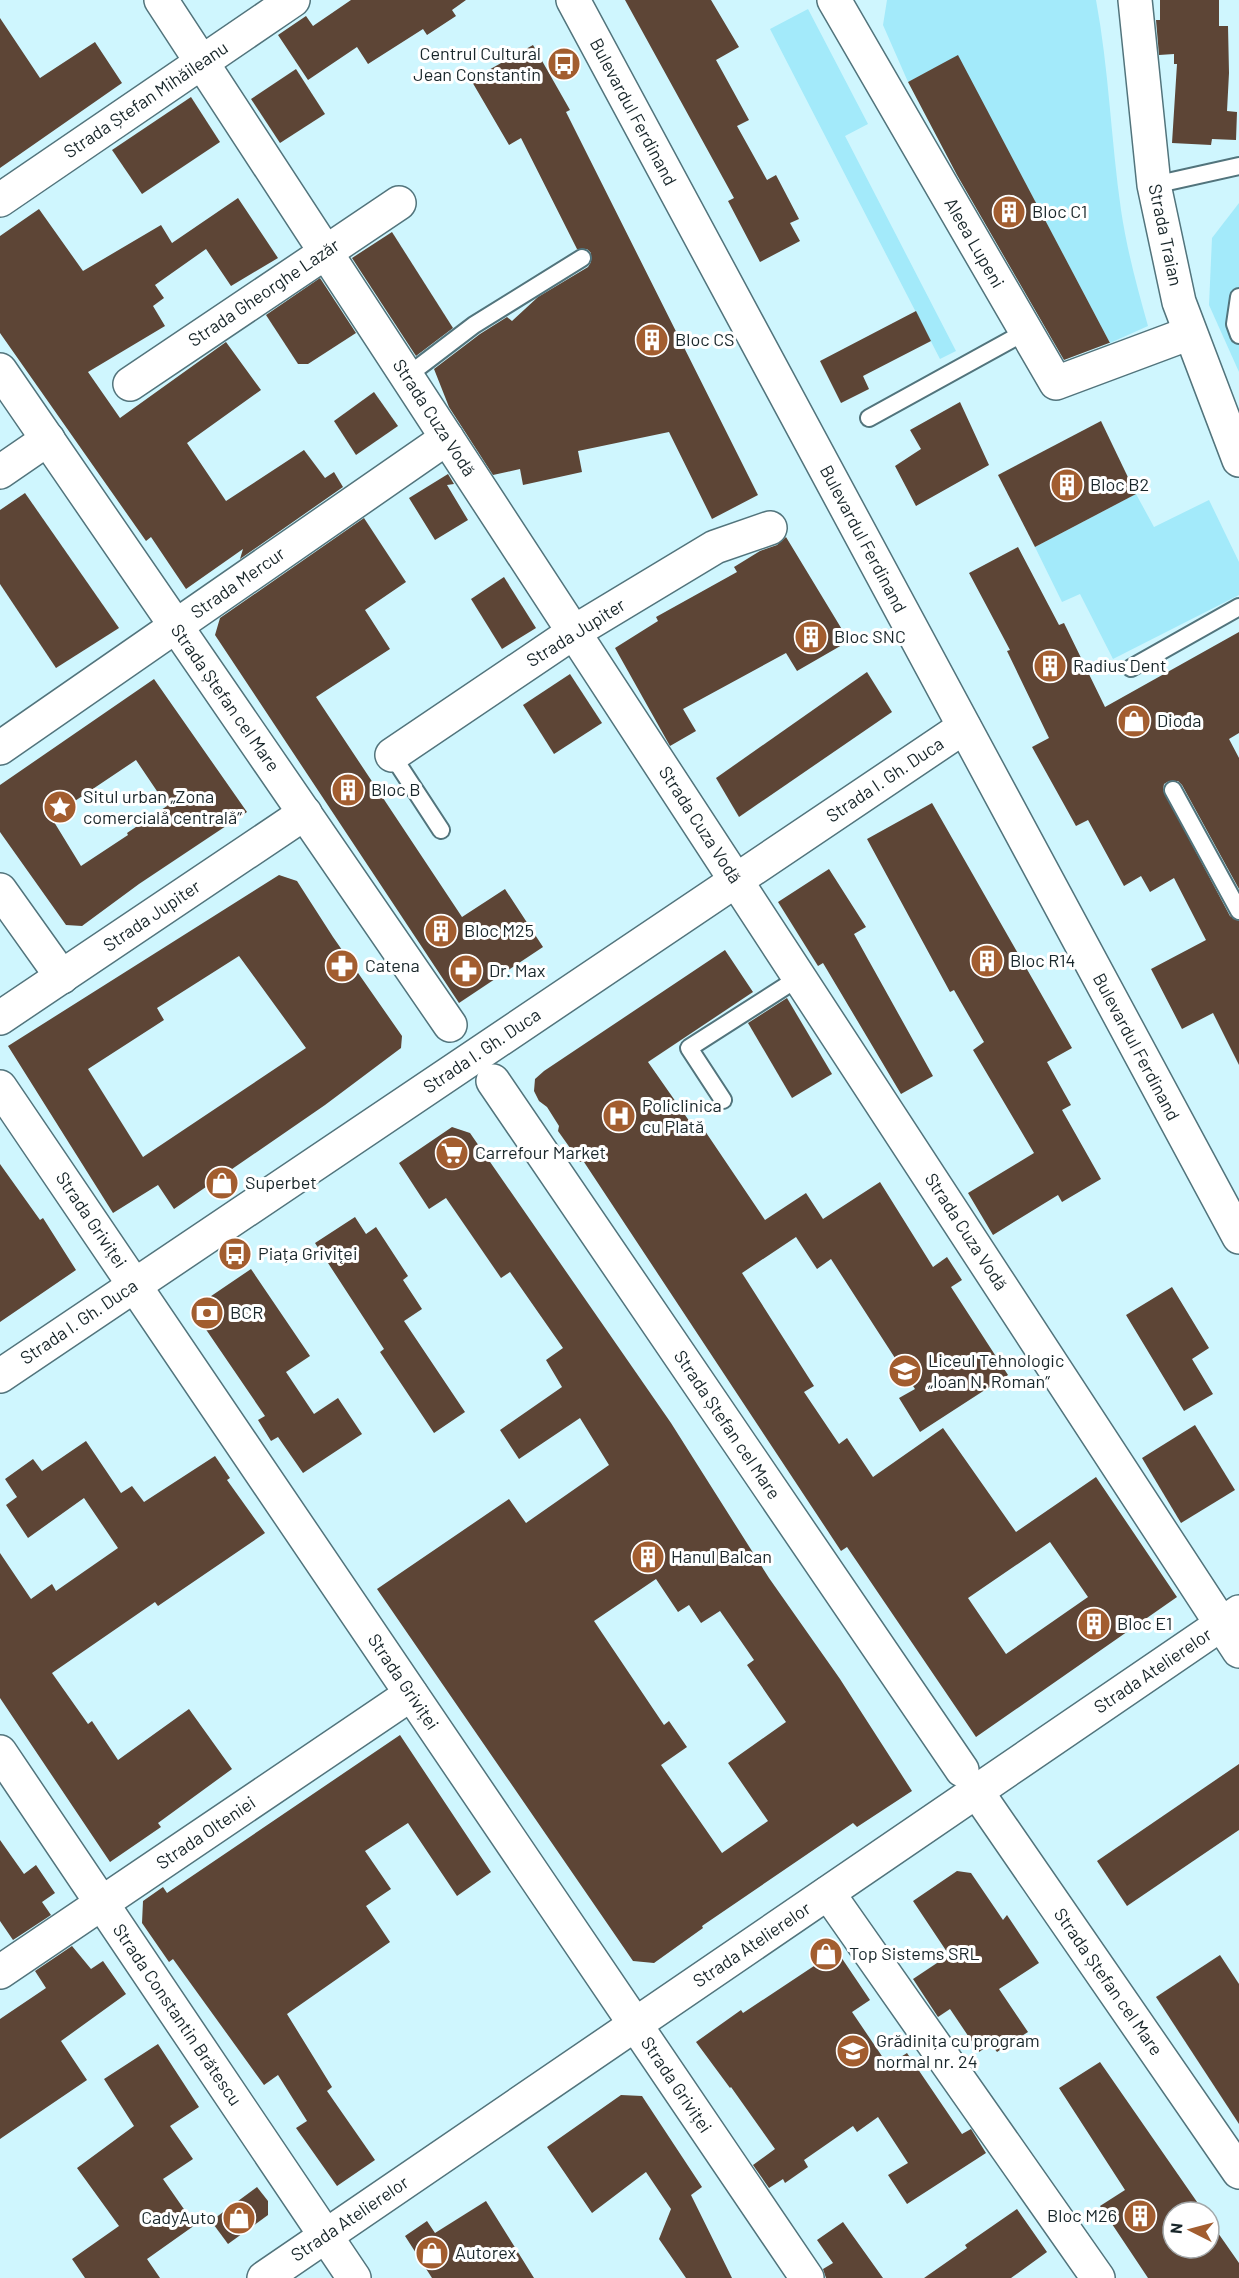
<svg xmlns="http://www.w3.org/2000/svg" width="1239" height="2278" font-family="Barlow,sans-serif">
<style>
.green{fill:#a3eafa}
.building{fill:#5d4536;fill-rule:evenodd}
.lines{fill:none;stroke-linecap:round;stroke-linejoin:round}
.lane-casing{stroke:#52747c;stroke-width:20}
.street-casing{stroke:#52747c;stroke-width:36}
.secondary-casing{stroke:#52747c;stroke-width:36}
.lane{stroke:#fff;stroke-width:16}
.street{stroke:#fff;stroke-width:33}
.secondary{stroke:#fff;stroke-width:33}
.labels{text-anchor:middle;stroke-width:6;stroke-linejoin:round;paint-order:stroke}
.poi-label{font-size:18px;fill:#18262a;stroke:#fff;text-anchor:start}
.street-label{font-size:18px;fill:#18262a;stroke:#fff}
</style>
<rect width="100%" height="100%" fill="#cff6fe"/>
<g class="green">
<path d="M887,0H1096C1109,70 1111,140 1121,210C1127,250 1137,287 1148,326L1110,343L958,56L908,82L883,25Z"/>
<polygon points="808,9 868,124 845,136 956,351 940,359 770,29"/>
<polygon points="1239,203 1239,372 1209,305 1212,238"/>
<polygon points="1136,494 1154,527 1209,500 1239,562 1239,595 1113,659 1080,594 1062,602 1035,547"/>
</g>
<g class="building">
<polygon points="351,0 466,0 452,10 456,16 427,35 423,29 368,64 357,47 308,80 278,35 306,16 313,26"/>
<polygon points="625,0 711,0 739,47 716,60 749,120 737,126 767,180 776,175 799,219 790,223 800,241 760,262 728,201 734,198"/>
<polygon points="1160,0 1219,0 1219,26 1228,26 1229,73 1227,111 1237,112 1236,140 1212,139 1211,145 1172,143 1177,64 1174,64 1174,54 1159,55 1156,20 1160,20"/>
<polygon points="0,18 40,78 95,42 122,83 0,168"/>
<polygon points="533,45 570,110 566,112 758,495 712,519 669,432 578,451 582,472 523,485 520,469 493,475 449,407 434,369 480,334 507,317 512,321 538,297 588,267 591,262 591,253 587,249 577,249 521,138 509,145 471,80"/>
<polygon points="958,55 1110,343 1109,343 1064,360 957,175 908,82"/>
<polygon points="296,69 325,114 280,143 251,99"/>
<polygon points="191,97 220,142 142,194 112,150"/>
<polygon points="238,198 278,258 231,286 206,249 155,285 164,298 153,306 165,326 88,372 120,418 226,342 261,390 187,443 226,501 304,450 325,478 334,472 343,487 240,559 243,549 186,589 151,537 146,541 0,333 0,236 39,209 83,271 161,225 172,243"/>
<polygon points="392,232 453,328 416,356 352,258"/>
<polygon points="320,278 356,333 308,364 298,364 266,315"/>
<polygon points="916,311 931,341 863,376 869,389 841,403 820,361"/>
<polygon points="374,392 398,426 356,455 334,421"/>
<polygon points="960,402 989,465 916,506 895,466 921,449 910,430"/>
<polygon points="1101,421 1136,494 1035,547 998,475"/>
<polygon points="448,474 454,484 447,485 468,520 435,540 409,498"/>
<polygon points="25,493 119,628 56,668 0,584 0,510"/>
<polygon points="364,518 406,582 365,610 390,649 316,697 462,917 505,889 543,947 459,1003 215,635 220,618"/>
<polygon points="786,537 849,641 797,671 786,653 683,709 696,731 670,746 615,648 658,621 656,617 737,572 734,567 760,551 777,545"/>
<polygon points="1018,547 1059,625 1064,623 1105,707 1239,632 1239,733 1229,739 1239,758 1239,889 1182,785 1178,781 1169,781 1164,784 1163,790 1230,916 1239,921 1239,1065 1213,1013 1182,1029 1151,969 1206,940 1174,878 1150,892 1141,876 1124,886 1088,820 1076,826 1032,747 1049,738 1007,651 1010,650 969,573"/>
<polygon points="504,577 536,628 502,649 471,599"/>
<polygon points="867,672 892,712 739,817 716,778"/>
<polygon points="570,674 602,723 554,754 523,705"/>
<path d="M154,679L247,812L139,884L82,926L66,925L0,832V785ZM136,760L167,806L127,833L128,835L81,866L51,817Z"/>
<polygon points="932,803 1072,1048 1047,1062 1071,1105 1062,1110 1101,1179 1062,1202 1058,1195 993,1235 968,1193 1034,1153 973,1050 984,1042 954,990 950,992 867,839"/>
<polygon points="829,869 866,927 854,934 933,1076 901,1094 823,963 818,966 778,902"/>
<path d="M279,875L297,881L333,937L402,1036L401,1048L325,1105L174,1209L158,1185L113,1213L8,1046ZM239,956L306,1048L143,1157L88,1069L164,1020L157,1008Z"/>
<path d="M725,950L753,992L648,1062L699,1135L705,1131L765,1220L806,1193L823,1219L880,1182L933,1267L947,1257L962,1280L951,1287L1008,1375L920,1432L899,1398L915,1389L831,1259L817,1269L796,1237L742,1273L814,1386L804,1392L839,1444L847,1438L873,1477L943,1428L1016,1532L1096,1477L1177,1597L976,1737L847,1547L841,1551L584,1162H580L558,1131L559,1126L547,1107L539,1101L534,1091L535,1079L544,1071ZM1050,1542L1088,1597L1006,1654L968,1598Z"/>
<polygon points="787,998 832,1074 792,1098 748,1023"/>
<path d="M452,1127L470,1133L601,1322L671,1423L769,1578L840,1679L912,1791L857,1827L853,1823L702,1926L703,1928L654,1963L633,1961L377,1589L509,1499L526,1523L609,1465L580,1418L519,1459L500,1430L562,1387L546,1360L563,1348L510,1272L501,1278L446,1198L429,1209L399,1163ZM656,1579L678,1612L689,1605L701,1623L720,1611L754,1660L747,1665L786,1722L728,1763L768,1821L722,1853L661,1765L687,1747L669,1721L664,1725L594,1621Z"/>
<polygon points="0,1164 40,1220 43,1218 76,1270 0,1322"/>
<polygon points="355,1217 366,1234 376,1227 408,1276 403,1280 422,1309 404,1321 465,1412 434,1433 380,1352 384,1349 315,1243"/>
<polygon points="251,1269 310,1356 286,1372 314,1414 338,1398 362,1434 303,1473 278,1437 271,1441 258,1420 265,1416 192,1309"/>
<polygon points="1172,1287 1209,1348 1192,1359 1213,1394 1184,1411 1126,1315"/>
<polygon points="1195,1425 1235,1490 1181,1523 1142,1458"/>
<polygon points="86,1441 121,1493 132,1486 144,1502 215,1456 230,1478 227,1480 265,1533 158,1606 155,1602 52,1673 88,1724 92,1721 118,1760 189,1709 232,1769 158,1823 161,1827 110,1862 0,1698 0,1553 31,1599 52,1584 56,1591 118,1548 84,1498 28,1538 6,1505 17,1497 5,1479 33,1459 42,1471"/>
<polygon points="400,1735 491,1872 457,1896 408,1823 365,1851 391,1889 366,1906 390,1942 287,2014 332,2087 327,2091 375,2160 337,2186 296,2128 307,2121 278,2075 264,2085 173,1959 169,1962 142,1923 143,1901 163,1887 167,1893"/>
<polygon points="1239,1764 1239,1830 1127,1906 1097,1861"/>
<polygon points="0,1840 24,1874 36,1865 55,1893 42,1902 51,1915 13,1940 0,1921"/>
<polygon points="957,1871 971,1873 1003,1920 1007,1915 1039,1963 999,1989 1028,2032 997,2052 991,2044 979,2052 950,2009 938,2017 913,1979 949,1955 913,1901"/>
<polygon points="72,1946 91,1969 103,1961 126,1994 61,2041 87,2080 0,2139 0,2019 46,1988 35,1971"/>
<polygon points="1220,1955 1239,1984 1239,2124 1156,1997"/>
<polygon points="841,1957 870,2000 852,2012 888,2065 907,2053 962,2134 971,2129 986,2153 907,2204 888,2175 908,2163 878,2117 857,2132 853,2126 804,2160 808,2167 785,2183 783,2179 769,2188 753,2165 775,2149 731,2087 730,2088 696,2042 741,2010 743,2013 826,1958"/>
<polygon points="158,2044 199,2107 170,2126 193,2159 163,2179 195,2225 147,2259 160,2278 85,2278 72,2259 119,2226 77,2168 134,2126 104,2079"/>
<polygon points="1100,2062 1204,2212 1173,2212 1173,2248 1209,2248 1209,2220 1239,2263 1239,2278 1148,2278 1100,2206 1125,2190 1059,2088"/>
<polygon points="621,2095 642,2096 702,2187 691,2195 732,2278 686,2278 659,2239 671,2209 646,2172 592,2213 547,2147"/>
<polygon points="257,2187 268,2201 268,2215 228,2244 211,2221"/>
<polygon points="486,2201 534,2278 432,2278 405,2236 427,2221 435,2233"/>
<polygon points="1017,2209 1047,2252 1011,2278 924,2278 967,2248 965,2245"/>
<polygon points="843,2222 883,2278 826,2278 823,2269 833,2263 817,2240"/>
</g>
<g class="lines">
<g class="lane-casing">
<g id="lane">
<polyline points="1154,185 1239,166"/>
<polyline points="1239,297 1235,324 1239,335"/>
<polyline points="407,376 474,325 582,258"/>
<polyline points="869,418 1025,332"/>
<polyline points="1131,668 1239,607"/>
<polyline points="392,755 441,830"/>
<polyline points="1173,790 1239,911"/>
<polyline points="723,1100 689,1048 800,977"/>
</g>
</g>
<g class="street-casing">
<g id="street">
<polyline points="161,0 1239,1651"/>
<polyline points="834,0 1056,383 1190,333"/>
<polyline points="0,200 293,0"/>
<polyline points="0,370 450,1025"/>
<polyline points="130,384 399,203"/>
<polyline points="0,472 48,439"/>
<polyline points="0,748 447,438"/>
<polyline points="392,755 574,632 715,547 770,528"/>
<polyline points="0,890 62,977"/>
<polyline points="0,1018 305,813"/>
<polyline points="493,1081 962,1770"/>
<polyline points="0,1087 807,2278"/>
<polyline points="0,1752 354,2278"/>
<polyline points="977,1792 1239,2172"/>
<polyline points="828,1893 1098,2278"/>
<polyline points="0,1972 411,1694"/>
<polyline points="264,2278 1239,1612"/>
</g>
</g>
<g class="secondary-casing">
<g id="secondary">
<polyline points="573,0 1239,1237"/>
<polyline points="1135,0 1154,185 1179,302 1239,460"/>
<polyline points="0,1376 964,727"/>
</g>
</g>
<use href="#lane" class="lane"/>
<use href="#street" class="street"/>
<use href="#secondary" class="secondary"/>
</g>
<defs>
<g id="bus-disc" transform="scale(1.725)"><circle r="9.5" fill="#a25d2f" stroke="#fff"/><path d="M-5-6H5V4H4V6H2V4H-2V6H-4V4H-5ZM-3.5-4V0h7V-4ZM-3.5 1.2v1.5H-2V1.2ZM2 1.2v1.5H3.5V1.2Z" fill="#fff"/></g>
<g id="building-disc" transform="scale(1.725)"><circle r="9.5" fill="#a25d2f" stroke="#fff"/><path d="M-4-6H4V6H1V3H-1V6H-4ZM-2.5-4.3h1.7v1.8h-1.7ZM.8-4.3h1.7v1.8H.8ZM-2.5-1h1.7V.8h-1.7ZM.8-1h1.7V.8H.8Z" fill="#fff"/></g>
<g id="shop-disc" transform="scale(1.725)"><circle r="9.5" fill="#a25d2f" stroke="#fff"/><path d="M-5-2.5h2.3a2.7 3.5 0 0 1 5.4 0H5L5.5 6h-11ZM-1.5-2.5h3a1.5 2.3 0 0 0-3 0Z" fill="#fff"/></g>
<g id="sight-disc" transform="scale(1.725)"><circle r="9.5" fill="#a25d2f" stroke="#fff"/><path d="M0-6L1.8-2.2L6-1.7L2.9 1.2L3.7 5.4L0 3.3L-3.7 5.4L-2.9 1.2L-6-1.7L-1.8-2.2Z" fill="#fff"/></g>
<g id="pharmacy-disc" transform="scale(1.725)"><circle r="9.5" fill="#a25d2f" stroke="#fff"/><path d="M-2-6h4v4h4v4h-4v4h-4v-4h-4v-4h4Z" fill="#fff"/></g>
<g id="hospital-disc" transform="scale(1.725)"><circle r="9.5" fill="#a25d2f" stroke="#fff"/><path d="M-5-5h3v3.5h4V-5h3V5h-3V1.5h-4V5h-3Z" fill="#fff"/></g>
<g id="supermarket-disc" transform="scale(1.725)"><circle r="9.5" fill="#a25d2f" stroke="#fff"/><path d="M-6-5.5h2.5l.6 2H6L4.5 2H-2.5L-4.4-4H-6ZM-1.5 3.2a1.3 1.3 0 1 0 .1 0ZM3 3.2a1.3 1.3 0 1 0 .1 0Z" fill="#fff"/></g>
<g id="bank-disc" transform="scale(1.725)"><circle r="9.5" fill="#a25d2f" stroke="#fff"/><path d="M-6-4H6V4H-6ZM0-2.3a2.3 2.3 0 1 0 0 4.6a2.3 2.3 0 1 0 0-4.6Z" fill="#fff"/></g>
<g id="school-disc" transform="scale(1.725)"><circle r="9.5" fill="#a25d2f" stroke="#fff"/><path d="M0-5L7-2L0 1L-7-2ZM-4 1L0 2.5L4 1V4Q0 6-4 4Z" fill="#fff"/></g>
</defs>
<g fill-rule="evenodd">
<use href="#bus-disc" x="564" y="64"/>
<use href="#building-disc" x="1009" y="212"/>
<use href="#building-disc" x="652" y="340"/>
<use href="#building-disc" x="1067" y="485"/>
<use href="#building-disc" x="811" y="637"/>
<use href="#building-disc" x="1050" y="666"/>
<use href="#shop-disc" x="1134" y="721"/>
<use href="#building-disc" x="348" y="790"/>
<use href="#sight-disc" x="60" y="807"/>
<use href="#building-disc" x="441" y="931"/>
<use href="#building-disc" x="987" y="961"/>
<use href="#pharmacy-disc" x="342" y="966"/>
<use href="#pharmacy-disc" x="466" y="971"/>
<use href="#hospital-disc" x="619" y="1116"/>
<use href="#supermarket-disc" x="452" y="1153"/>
<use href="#shop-disc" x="222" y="1183"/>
<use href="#bus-disc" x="235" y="1254"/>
<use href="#bank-disc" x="207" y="1313"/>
<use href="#school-disc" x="905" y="1371"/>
<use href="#building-disc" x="648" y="1557"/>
<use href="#building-disc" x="1094" y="1624"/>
<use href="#shop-disc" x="826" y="1954"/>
<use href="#school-disc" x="853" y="2051"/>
<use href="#building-disc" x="1140" y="2216"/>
<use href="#shop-disc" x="239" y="2218"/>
<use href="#shop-disc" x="432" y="2253"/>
</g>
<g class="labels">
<g class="poi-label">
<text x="541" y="60" text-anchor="end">Centrul Cultural<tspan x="541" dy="21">Jean Constantin</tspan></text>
<text x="1032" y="218">Bloc C1</text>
<text x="675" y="346">Bloc CS</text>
<text x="1090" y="491">Bloc B2</text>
<text x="834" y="643">Bloc SNC</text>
<text x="1073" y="672">Radius Dent</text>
<text x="1157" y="727">Dioda</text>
<text x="371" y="796">Bloc B</text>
<text x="83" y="803">Situl urban „Zona<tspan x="83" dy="21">comercială centrală”</tspan></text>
<text x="464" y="937">Bloc M25</text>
<text x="1010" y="967">Bloc R14</text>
<text x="365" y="972">Catena</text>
<text x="489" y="977">Dr. Max</text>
<text x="642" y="1112">Policlinica<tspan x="642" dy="21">cu Plată</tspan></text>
<text x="475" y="1159">Carrefour Market</text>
<text x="245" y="1189">Superbet</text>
<text x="258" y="1260">Piața Griviței</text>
<text x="230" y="1319">BCR</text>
<text x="928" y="1367">Liceul Tehnologic<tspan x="928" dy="21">„Ioan N. Roman”</tspan></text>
<text x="671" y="1563">Hanul Balcan</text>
<text x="1117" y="1630">Bloc E1</text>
<text x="849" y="1960">Top Sistems SRL</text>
<text x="876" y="2047">Grădinița cu program<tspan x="876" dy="21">normal nr. 24</tspan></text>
<text x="1117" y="2222" text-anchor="end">Bloc M26</text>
<text x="216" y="2224" text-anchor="end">CadyAuto</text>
<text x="455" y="2259">Autorex</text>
</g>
<g class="street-label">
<text transform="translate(146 100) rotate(-34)" y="6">Strada Ștefan Mihăileanu</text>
<text transform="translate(633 112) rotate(62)" y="6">Bulevardul Ferdinand</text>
<text transform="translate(1165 235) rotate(78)" y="6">Strada Traian</text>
<text transform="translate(974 243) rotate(60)" y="6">Aleea Lupeni</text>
<text transform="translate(264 293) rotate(-34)" y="6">Strada Gheorghe Lazăr</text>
<text transform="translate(434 418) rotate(57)" y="6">Strada Cuza Vodă</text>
<text transform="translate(863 539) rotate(62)" y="6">Bulevardul Ferdinand</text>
<text transform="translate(238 583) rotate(-35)" y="6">Strada Mercur</text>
<text transform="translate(576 633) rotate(-32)" y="6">Strada Jupiter</text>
<text transform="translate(225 698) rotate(55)" y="6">Strada Ștefan cel Mare</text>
<text transform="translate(885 780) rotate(-34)" y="6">Strada I. Gh. Duca</text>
<text transform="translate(700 825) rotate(57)" y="6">Strada Cuza Vodă</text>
<text transform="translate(152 916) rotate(-34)" y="6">Strada Jupiter</text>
<text transform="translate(1136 1047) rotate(62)" y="6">Bulevardul Ferdinand</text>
<text transform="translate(482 1051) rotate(-34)" y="6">Strada I. Gh. Duca</text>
<text transform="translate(91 1220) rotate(56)" y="6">Strada Griviței</text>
<text transform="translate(966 1232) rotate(57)" y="6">Strada Cuza Vodă</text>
<text transform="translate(79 1322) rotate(-34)" y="6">Strada I. Gh. Duca</text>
<text transform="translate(727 1425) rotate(56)" y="6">Strada Ștefan cel Mare</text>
<text transform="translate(1153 1671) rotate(-34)" y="6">Strada Atelierelor</text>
<text transform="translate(403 1682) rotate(56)" y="6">Strada Griviței</text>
<text transform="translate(206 1833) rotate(-34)" y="6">Strada Olteniei</text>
<text transform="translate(752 1945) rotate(-34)" y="6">Strada Atelierelor</text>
<text transform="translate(1108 1982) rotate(55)" y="6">Strada Ștefan cel Mare</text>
<text transform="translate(177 2015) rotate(56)" y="6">Strada Constantin Brătescu</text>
<text transform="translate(676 2085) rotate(56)" y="6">Strada Griviței</text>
<text transform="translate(350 2219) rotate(-34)" y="6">Strada Atelierelor</text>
</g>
</g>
<g transform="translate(1191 2230) rotate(276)"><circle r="28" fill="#ffffff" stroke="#a3a8aa" stroke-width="1.5"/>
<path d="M0-4.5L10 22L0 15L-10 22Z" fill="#a25d2f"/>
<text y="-9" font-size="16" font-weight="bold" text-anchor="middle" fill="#18262a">N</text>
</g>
</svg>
